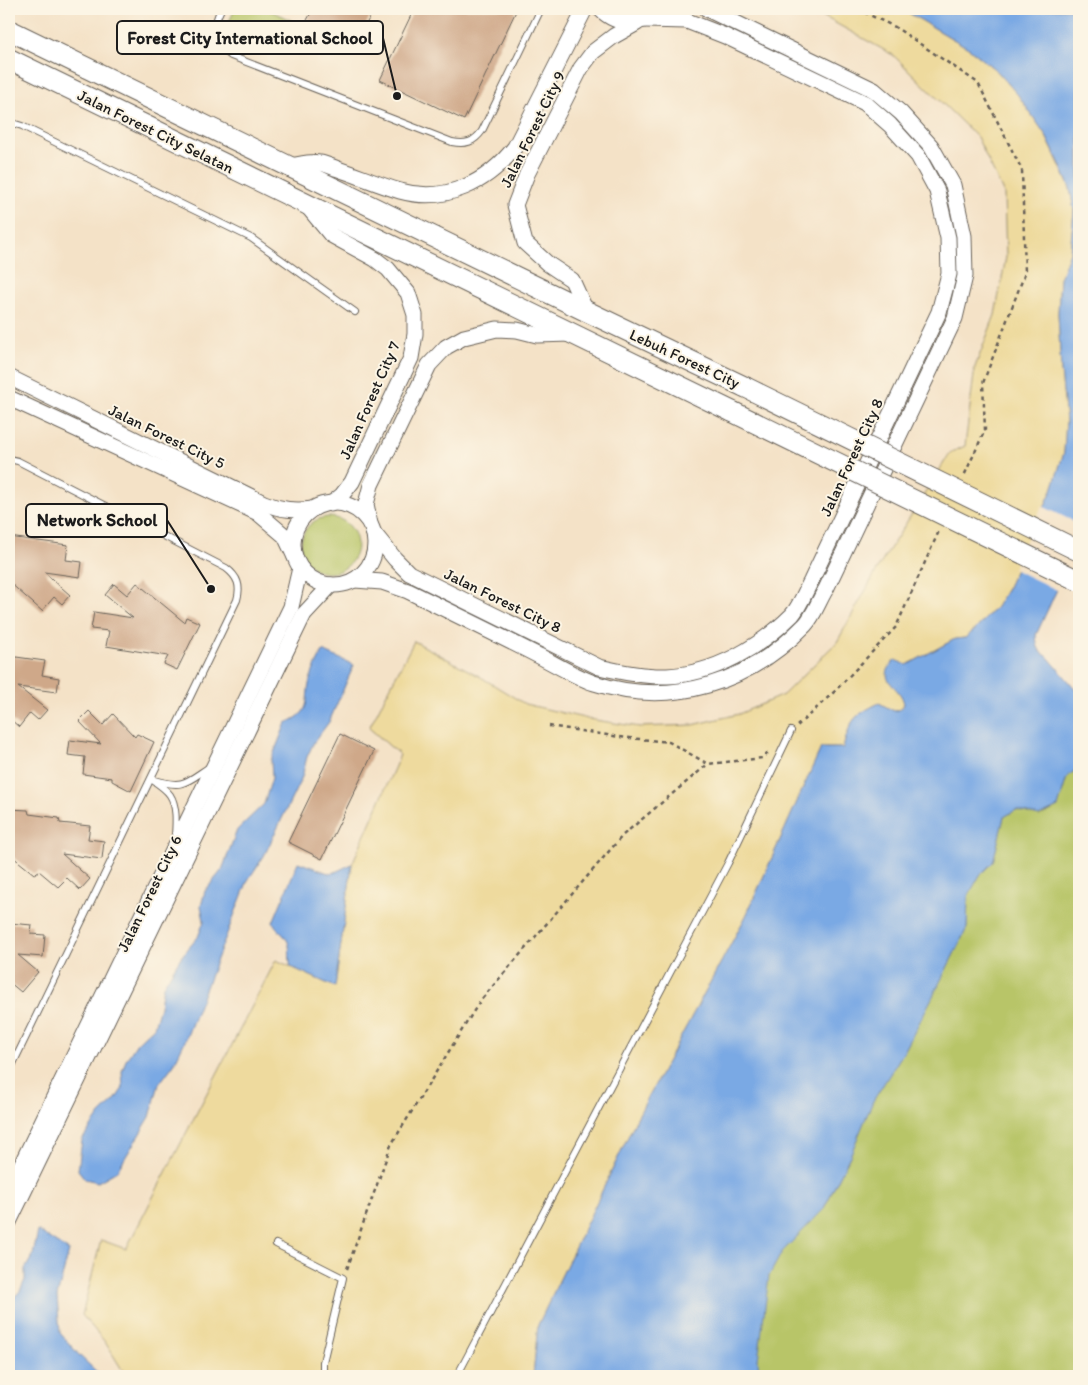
<svg xmlns="http://www.w3.org/2000/svg" width="1088" height="1385" font-family="Itim,sans-serif">
<style>
.green{fill:#b8c567;stroke:#6a7042}
.sand{fill:#eeda9e;stroke:#857b5d}
.water{fill:#7aa9e4;stroke:#4b6280}
.pier{fill:#f4e2c7}
.building{fill:#cfa889}
.lines{fill:none;stroke-linecap:round;stroke-linejoin:round}
.service-casing{stroke:#686158;stroke-width:8}
.tertiary-casing{stroke:#686158;stroke-width:17}
.primary-casing{stroke:#686158;stroke-width:22}
.path{stroke:#686158;stroke-width:2.5;stroke-dasharray:4 4;stroke-linecap:butt}
.service{stroke:#fff;stroke-width:6}
.tertiary{stroke:#fff;stroke-width:15}
.primary{stroke:#fff;stroke-width:20}
.primary-bridge-casing{stroke:#686158;stroke-width:22;stroke-linecap:butt}
.primary-bridge{stroke:#fff;stroke-width:20}
.labels{text-anchor:middle;stroke-width:4;stroke-linejoin:round;paint-order:stroke}
.street-label{font-size:16px;fill:#1c1c1c;stroke:#fcf5e5}
.leader{fill:none;stroke:#1c1c1c;stroke-width:2}
.callout-dot{fill:#1c1c1c;stroke:#fcf5e5;stroke-width:2}
.callout{fill:#fcf5e5;stroke:#1c1c1c;stroke-width:2}
.callout-label{font-size:18px;text-anchor:middle;font-weight:bold;fill:#1c1c1c}
</style>
<rect width="100%" height="100%" fill="#fcf5e5"/>
<filter id="ink" filterUnits="userSpaceOnUse"><feTurbulence type="fractalNoise" baseFrequency=".02" numOctaves="2"/><feDisplacementMap in="SourceGraphic" scale="10" xChannelSelector="R" yChannelSelector="G"/><feConvolveMatrix kernelMatrix="1 2 1 2 8 2 1 2 1" color-interpolation-filters="sRGB"/></filter>
<filter id="wash" filterUnits="userSpaceOnUse"><feTurbulence type="fractalNoise" baseFrequency=".0096" numOctaves="4" result="noise"/><feDisplacementMap in="SourceGraphic" scale="20" xChannelSelector="R" yChannelSelector="G"/><feGaussianBlur stdDeviation="1.12" result="paint"/><feColorMatrix in="noise" values="0 0 0 0 0 0 0 0 0 0 0 0 0 0 0 0 0 1.4 0 .05"/><feComposite in="paint" operator="in"/></filter>
<g filter="url(#wash)">
<rect width="100%" height="100%" fill="#f4e2c7"/>
<g class="green">
<polygon points="235,9 267,9 299,24 285,54 227,26"/>
<circle cx="329" cy="545" r="28"/>
<polygon points="1079,767 1079,1376 716,1376 726,1276 823,1210 850,1156 873,1100 905,1050 967,928 968,896 980,875 993,862 1004,817 1016,810 1040,816 1058,807 1067,777"/>
</g>
<path class="sand" d="M810,9H902L970,49L998,72L1018,95L1045,134L1070,188L1074,211L1070,252L1060,278L1058,313L1061,371L1066,421L1064,452L1052,490L1008,587L996,607L976,629L965,638L955,639L907,665L900,694L903,698L904,704L900,709L894,711L879,703C852,717 851,719 843,748H821L746,916L637,1118L538,1325L533,1376H126L105,1342L82,1315L101,1240L126,1249L276,960L335,987L352,864L400,755L369,728L414,641L479,676L525,704L588,719L640,727L693,725L739,714L783,695L837,642L878,568L950,453L965,446L975,367L995,315L1006,257L1004,194L977,137L893,55Z"/>
<g class="water">
<path d="M902,9H1079V542L1036,635C1037,645 1037,651 1047,656L1079,693V767L1067,777L1058,807L1039,816L1016,810L1004,817L993,862L980,875L968,896L967,928L933,996L905,1050L873,1101L850,1156L823,1210L782,1252L769,1276L758,1360L759,1376H533L538,1325L637,1118L746,916L821,748H843C851,719 852,717 879,703L894,711L901,709L904,704C901,684 874,683 895,660L907,665L955,639L965,638L976,629L996,607L1008,587L1052,490L1064,452L1066,421L1061,371L1058,313L1060,278L1070,252L1074,211L1070,188L1059,162L1045,134L1018,95L998,72L970,49Z"/>
<path d="M323,651L354,665L329,722L314,742L307,757L302,777L264,856L248,880L185,1041L174,1064L159,1084L150,1117L117,1171L98,1182L85,1179L78,1170L82,1140L100,1114L115,1100L123,1088L122,1071L126,1060L137,1043L154,1027L160,1006L163,986L181,957L198,937L204,921L201,906L205,891L222,870L237,830L264,804L272,778L271,760L286,723C315,711 303,700 311,677C314,668 319,659 323,651Z"/>
<path d="M298,862L331,874L352,864L335,987L291,967C288,959 291,949 288,942C285,935 277,930 273,922Z"/>
<polygon points="38,1231 69,1251 57,1297 60,1333 79,1355 101,1376 9,1376 9,1303 20,1291 25,1280 25,1269 33,1255"/>
</g>
<polygon class="pier" points="1042,506 1079,524 1079,548 1059,591 1013,569"/>
<g id="blocks">
<g class="building">
<polygon points="313,9 374,9 354,47 306,22"/>
<polygon points="414,9 517,9 464,120 380,80"/>
<polygon points="9,537 68,545 66,560 82,562 80,577 44,572 70,595 62,604 54,597 42,611 9,582"/>
<polygon points="137,583 184,622 186,617 200,623 177,670 164,664 168,656 106,646 109,631 91,629 94,612 133,618 105,595 114,584 127,595"/>
<polygon points="9,656 45,661 42,675 59,678 57,692 18,687 47,710 38,720 30,713 19,727 9,718"/>
<polygon points="89,711 103,725 113,714 135,737 137,734 154,742 131,791 112,781 112,778 83,774 85,757 68,755 70,740 101,744 79,721"/>
<polygon points="340,734 374,751 322,859 288,842"/>
<polygon points="9,809 28,810 29,814 59,818 60,823 90,826 88,839 104,841 102,859 62,854 90,879 80,890 67,878 58,887 39,871 34,874 13,857 9,859"/>
<polygon points="9,923 32,925 31,934 45,935 43,957 18,955 38,972 21,992 9,982"/>
</g>
</g>
</g>
<g filter="url(#ink)">
<use href="#blocks" fill-opacity="0" stroke="#686158" stroke-width="1"/>
<g class="lines">
<g class="service-casing">
<g id="service">
<path d="M221,9C211,29 212,42 231,56L452,142C466,145 474,142 482,131L541,9"/>
<polyline points="9,122 22,126 251,238 355,312"/>
<path d="M9,459L18,461L226,568C238,577 241,586 237,600L9,1072"/>
<path d="M151,779C157,783 166,789 170,795C177,806 176,822 175,835"/>
<path d="M154,780C185,789 186,782 211,766"/>
<polyline points="276,1244 343,1278 323,1362 323,1376"/>
<polyline points="457,1376 728,863 791,731"/>
</g>
</g>
<g class="tertiary-casing">
<g id="tertiary">
<path d="M600,9C618,27 643,26 661,9"/>
<path d="M289,166C298,165 311,161 320,163C326,164 332,167 338,169C359,176 379,185 400,191C446,204 488,182 515,147L585,9"/>
<polyline points="308,207 331,235 375,259 388,269 408,293 415,315 415,334 411,358 352,482 342,495 331,504"/>
<polyline points="586,311 572,280 548,264 525,243 515,205 527,174 581,68 593,52 614,36 637,23"/>
<path d="M9,377L264,503C281,510 295,511 313,509"/>
<polyline points="9,398 258,513 285,536 295,557"/>
<circle cx="334" cy="544" r="41"/>
<polyline points="370,524 366,504 371,485 429,365 446,347 464,337 497,329 517,330 537,335 570,334"/>
<path d="M373,532L395,559L409,573L599,667C621,672 645,677 667,676C714,674 760,647 792,615C800,606 805,592 811,581L939,312L949,274L948,238L937,191L918,156L890,125L865,103L725,36L687,21L645,20"/>
<path d="M355,580L382,582L408,591C451,612 494,633 537,655C555,664 576,677 594,683C672,708 749,683 805,625C814,616 819,600 826,589L955,318L965,276L964,236L953,185L931,146L901,113L874,90L707,9"/>
<polyline points="9,1190 291,607 300,568"/>
<polyline points="9,1222 304,614 331,585"/>
</g>
</g>
<g class="primary-casing">
<g id="primary">
<polyline points="9,30 586,311 745,387"/>
<polyline points="9,59 733,412"/>
</g>
</g>
<g class="path">
<polyline points="857,9 895,27 978,83 1022,170 1025,273 983,383 985,430 964,476"/>
<polyline points="549,726 620,737 669,742 708,764 763,758 769,752"/>
<polyline points="797,726 834,692 896,627 939,531"/>
<polyline points="347,1269 391,1145 480,1001 623,835 708,764"/>
</g>
<use href="#service" class="service"/>
<use href="#tertiary" class="tertiary"/>
<use href="#primary" class="primary"/>
<g class="primary-bridge-casing">
<g id="primary-bridge">
<polyline points="745,387 1079,551"/>
<polyline points="733,412 1079,581"/>
</g>
</g>
<use href="#primary-bridge" class="primary-bridge"/>
</g>
</g>
<g class="labels">
<g class="street-label">
<text transform="translate(532 129) rotate(-64)" y="6">Jalan Forest City 9</text>
<text transform="translate(156 131) rotate(26)" y="6">Jalan Forest City Selatan</text>
<text transform="translate(685 358) rotate(25)" y="6">Lebuh Forest City</text>
<text transform="translate(369 400) rotate(-66)" y="6">Jalan Forest City 7</text>
<text transform="translate(167 436) rotate(26)" y="6">Jalan Forest City 5</text>
<text transform="translate(851 457) rotate(-65)" y="6">Jalan Forest City 8</text>
<text transform="translate(503 600) rotate(26)" y="6">Jalan Forest City 8</text>
<text transform="translate(149 893) rotate(-64)" y="6">Jalan Forest City 6</text>
</g>
</g>
<path class="leader" d="M397 96L383 38M211 589L167 520"/>
<g class="callout-dot">
<circle cx="397" cy="96" r="5"/>
<circle cx="211" cy="589" r="5"/>
</g>
<g class="callout">
<rect x="117" y="21" width="266" height="33" rx="5"/>
<rect x="26" y="504" width="141" height="33" rx="5"/>
</g>
<g class="callout-label">
<text x="250" y="44">Forest City International School</text>
<text x="97" y="526">Network School</text>
</g>
<rect width="1088" height="1385" fill="none" stroke="#fcf5e5" stroke-width="30"/>
</svg>
